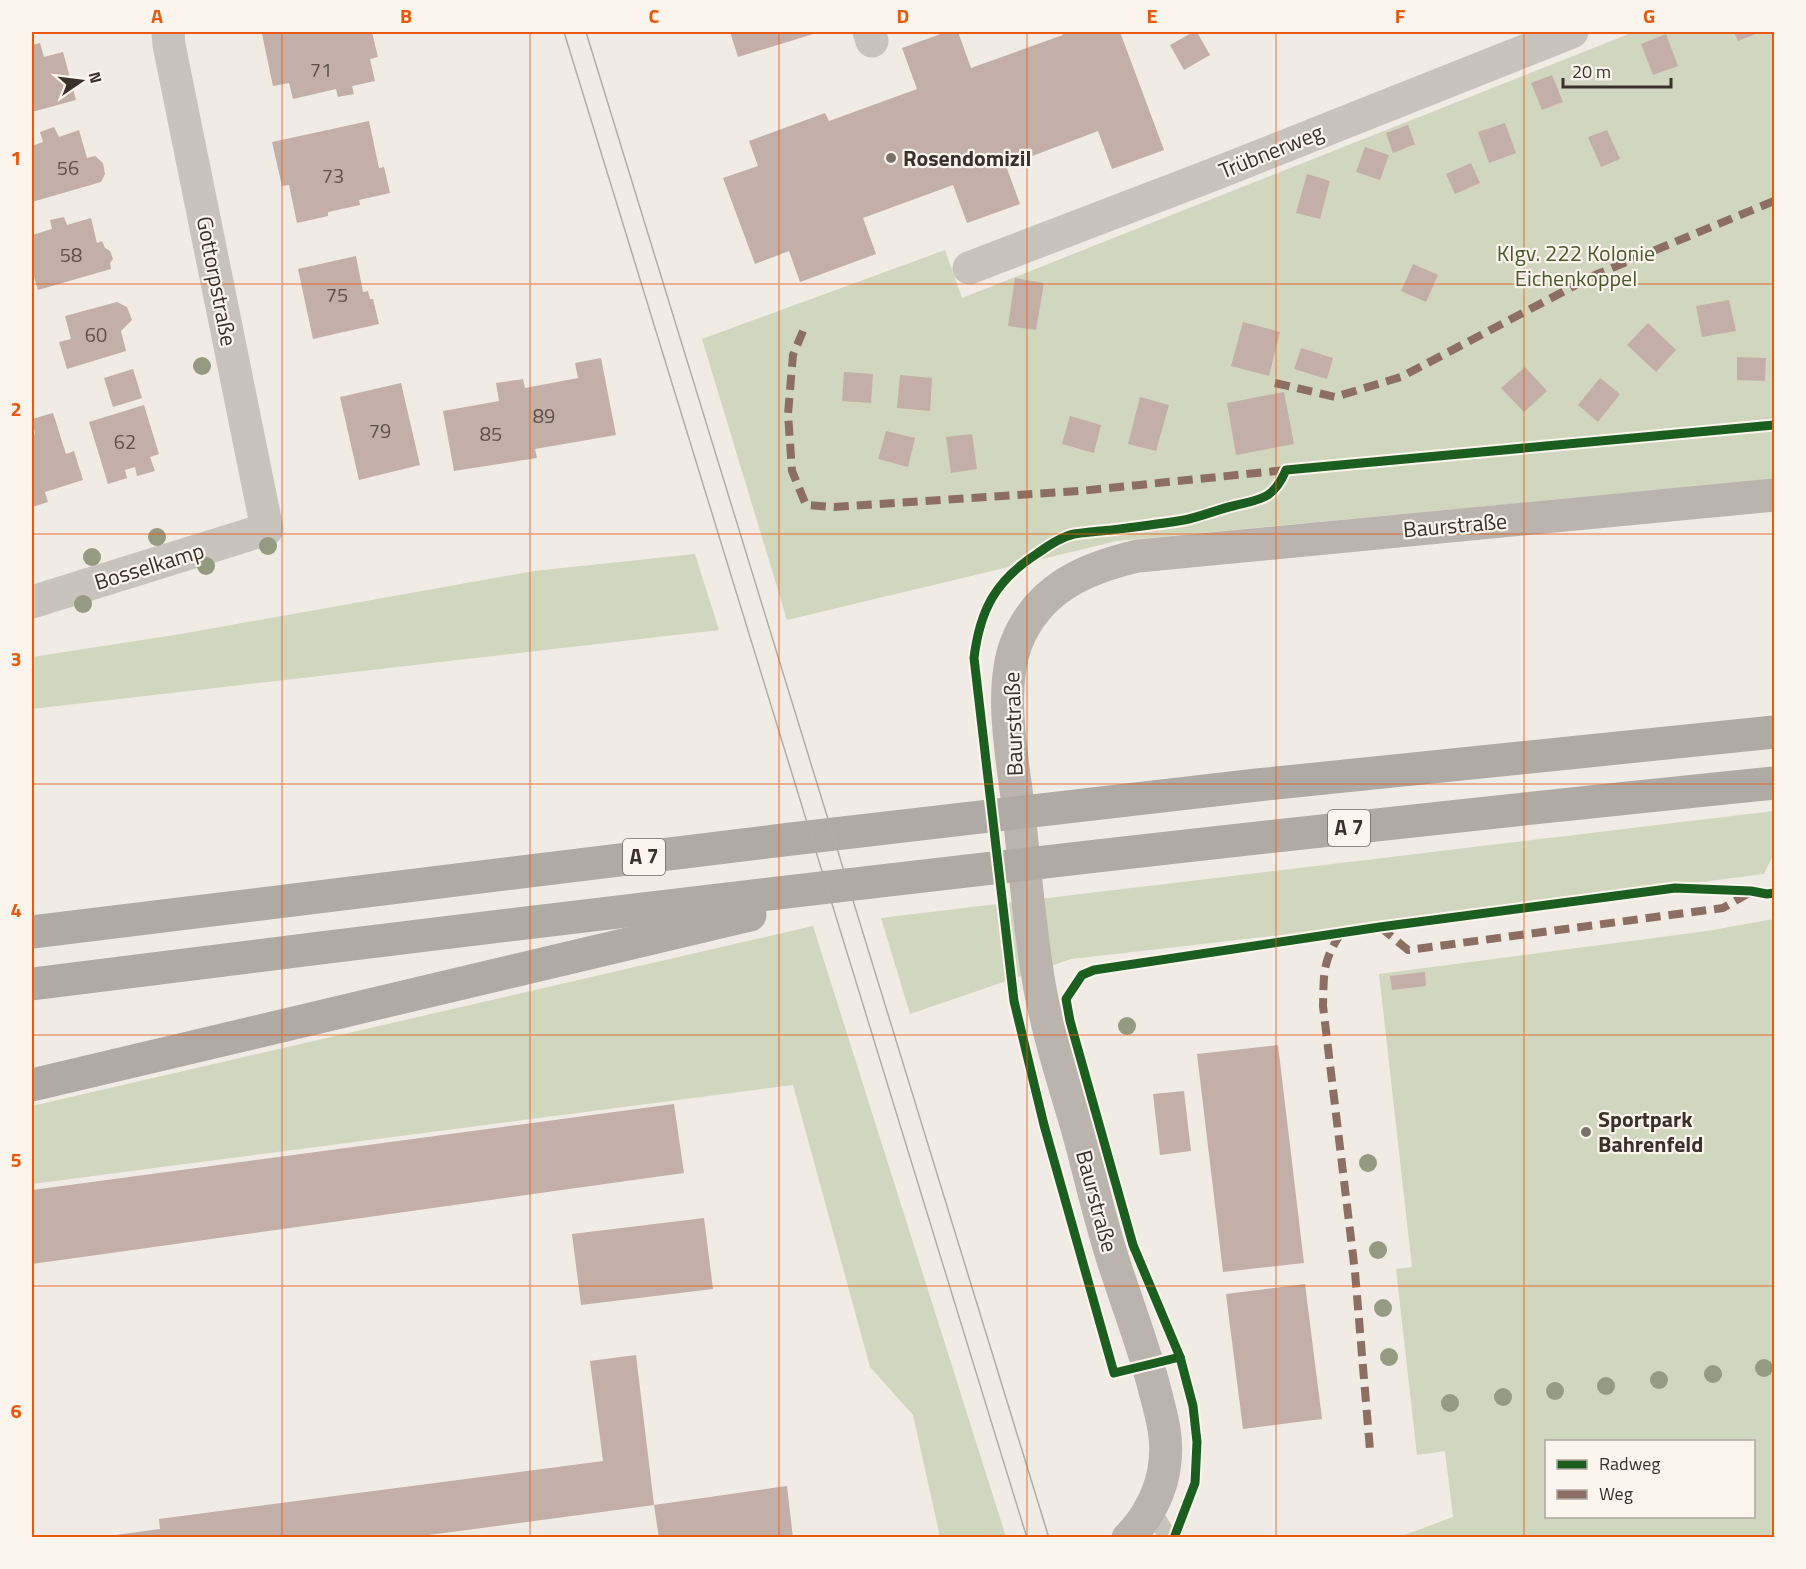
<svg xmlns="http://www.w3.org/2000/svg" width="1806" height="1569" font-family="'Titillium Web',sans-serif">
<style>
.green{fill:#d1d6bf;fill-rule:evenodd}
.building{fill:#c3afa7}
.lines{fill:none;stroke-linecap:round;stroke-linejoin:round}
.lane{stroke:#c9c3be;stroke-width:18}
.street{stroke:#c9c3be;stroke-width:33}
.secondary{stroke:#bab3ae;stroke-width:33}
.highway{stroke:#afaaa4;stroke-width:33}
.tram{stroke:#b1aca8;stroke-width:1.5}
.quiet{stroke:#8d6e63;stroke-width:8;stroke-dasharray:15 8;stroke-linecap:butt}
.cycleway-casing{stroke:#fbf5ee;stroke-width:13}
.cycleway{stroke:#1b5e20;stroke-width:9}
.tree{fill:#959b80}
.grid{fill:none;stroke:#e8590c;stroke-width:1.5;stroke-opacity:0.55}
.poi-dot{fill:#7a716c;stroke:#fbf5ee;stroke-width:2}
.labels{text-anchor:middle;stroke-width:4.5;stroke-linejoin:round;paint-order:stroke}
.number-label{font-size:20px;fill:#5d504a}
.shield{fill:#fbf5ee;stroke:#756b66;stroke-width:1.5}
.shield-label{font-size:21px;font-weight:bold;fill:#3b302b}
.street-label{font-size:22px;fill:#3b302b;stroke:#fbf5ee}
.poi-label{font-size:22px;font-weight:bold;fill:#3b302b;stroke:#fbf5ee;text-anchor:start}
.park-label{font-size:22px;fill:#4a5a2e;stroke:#fbf5ee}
.neatline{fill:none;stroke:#e8590c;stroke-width:2}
.grid-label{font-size:20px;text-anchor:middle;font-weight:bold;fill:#e8590c}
</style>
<rect width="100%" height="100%" fill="#f0ebe5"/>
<g class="green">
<polygon points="1634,32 1774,32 1774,479 1117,541 787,620 702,339 945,250 962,298"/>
<polygon points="695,554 719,630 32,709 32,657 181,634 534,571"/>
<polygon points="1774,811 1774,853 1764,874 1334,929 1071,959 910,1014 881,918"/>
<path d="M1774,919V1537H1399L1453,1517L1445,1451L1417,1455L1396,1269L1412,1267L1379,974L1707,931ZM1546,1442H1754V1516H1546Z"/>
<polygon points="813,926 1006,1537 940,1537 913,1415 870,1367 793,1085 32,1184 32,1106"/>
</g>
<g class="building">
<polygon points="275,32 372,32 378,57 370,59 375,81 352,86 354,94 338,97 336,89 293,99 289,83 273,86 262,34"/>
<polygon points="730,32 820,32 738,57"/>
<polygon points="946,32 958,32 971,68 1063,35 1061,32 1120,32 1164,150 1112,169 1098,131 1006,166 1020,204 967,223 953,185 863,218 876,254 800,282 789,251 755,264 723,178 758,166 749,141 825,113 829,121 917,89 902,48"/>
<polygon points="1193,32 1197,32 1210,55 1184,70 1170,45"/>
<polygon points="1734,32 1761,32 1738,41"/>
<polygon points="1666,34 1678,66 1653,75 1641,44"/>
<polygon points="40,43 44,57 63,52 76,100 32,112 32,45"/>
<polygon points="1552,75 1563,102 1542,110 1531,83"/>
<polygon points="369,121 379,168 384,167 390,193 359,200 360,205 328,212 328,216 297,223 289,185 282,186 272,142"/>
<polygon points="1505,123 1516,153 1489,163 1478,132"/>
<polygon points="1408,125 1415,144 1393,153 1386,133"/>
<polygon points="54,127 59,137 79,130 87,158 95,156 103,163 105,174 101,182 32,202 32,146 43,142 40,132"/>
<polygon points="1607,130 1620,159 1601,167 1588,137"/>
<polygon points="1365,147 1389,155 1380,180 1356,172"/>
<polygon points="1471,163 1480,183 1455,194 1446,174"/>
<polygon points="1307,174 1330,181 1320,219 1296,213"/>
<polygon points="64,217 67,225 91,218 97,243 102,241 105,248 110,251 113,259 110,263 111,269 38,290 33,274 32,274 32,235 52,229 50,220"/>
<polygon points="356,256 363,292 368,291 370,299 373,299 379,324 313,339 298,269"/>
<polygon points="1413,264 1438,275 1426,302 1401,291"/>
<polygon points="1015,278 1044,283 1036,330 1008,326"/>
<polygon points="1729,300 1736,331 1702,337 1696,306"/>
<polygon points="117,302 127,307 132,320 121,331 126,351 67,369 59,342 71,339 65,316"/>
<polygon points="1243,322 1280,332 1269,376 1231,366"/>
<polygon points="1648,323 1676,350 1656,372 1627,345"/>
<polygon points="1301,348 1333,358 1327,379 1294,369"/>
<polygon points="1737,357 1766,358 1765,381 1737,380"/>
<polygon points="601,358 616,435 535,449 537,458 454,471 443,411 499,401 496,383 523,379 525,388 578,378 575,363"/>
<polygon points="1525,367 1547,391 1524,412 1501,388"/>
<polygon points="133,369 142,398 113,407 104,378"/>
<polygon points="844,372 873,374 871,403 842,401"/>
<polygon points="900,375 932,378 930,411 897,408"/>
<polygon points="1600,378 1620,394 1598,422 1578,405"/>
<polygon points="401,383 420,465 359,480 340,397"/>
<polygon points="1284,392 1294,444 1236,455 1227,403"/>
<polygon points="1140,397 1169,405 1156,451 1128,444"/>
<polygon points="144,405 159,454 150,457 155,471 137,476 135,467 125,470 127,478 108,484 89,422"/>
<polygon points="53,413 66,454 74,451 83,480 45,492 48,502 32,507 32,435 35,434 32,419"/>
<polygon points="1070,416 1101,425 1094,453 1062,444"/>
<polygon points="886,431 915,438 908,467 878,459"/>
<polygon points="972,434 977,469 951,473 946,437"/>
<polygon points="1425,972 1426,986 1392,990 1390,976"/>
<polygon points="1278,1045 1304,1263 1223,1272 1197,1054"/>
<polygon points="1184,1091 1191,1151 1160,1155 1153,1094"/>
<polygon points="674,1104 684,1173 32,1264 32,1190"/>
<polygon points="704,1218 713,1289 581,1305 572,1234"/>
<polygon points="1305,1284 1322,1419 1243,1429 1226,1294"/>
<polygon points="636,1355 654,1505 406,1538 108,1538 108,1536 160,1529 159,1519 603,1461 590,1361"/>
<polygon points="787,1486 793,1538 659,1538 654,1505"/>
</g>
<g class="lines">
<polyline class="lane" points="1151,1509 1169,1538"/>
<g class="street">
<polyline points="869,32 872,41"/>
<polyline points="969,268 1212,175 1572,32"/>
<polyline points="32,602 267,529 169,45 168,32"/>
</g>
<path class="secondary" d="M1128,1538C1148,1518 1163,1489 1165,1461C1168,1437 1161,1414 1155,1391C1145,1350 1130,1312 1117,1272C1101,1226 1091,1178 1078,1131C1064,1083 1049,1037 1040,989C1029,928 1025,866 1018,805C1012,757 999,689 1016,644C1037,589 1085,568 1138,556L1774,495"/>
<g class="highway">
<polyline points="32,932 783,840 1257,785 1774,732"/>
<path d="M32,984C612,911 1193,842 1774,783"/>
<polyline points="32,1085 750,915"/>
</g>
<g class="tram">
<path d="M564,32C716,534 870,1036 1027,1538"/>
<polyline points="586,32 1049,1538"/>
</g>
<g class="quiet">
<polyline points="803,331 793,355 788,414 792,471 806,505 834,507 1080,491 1286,470 1285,473"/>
<polyline points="1275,383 1335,397 1401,377 1595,275 1774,201"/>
<polyline points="1380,927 1408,950 1723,908 1749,893"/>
<path d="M1341,933C1322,962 1324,973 1323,1006L1355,1272L1370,1450"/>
</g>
<g class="cycleway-casing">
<g id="cycleway">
<path d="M1180,1357L1114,1373L1044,1125L1014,1001L974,658C980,609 996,580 1038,553C1049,545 1061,537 1074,534C1086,532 1099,531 1111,530C1135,527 1160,524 1184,520C1200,517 1216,510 1233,506C1261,499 1273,500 1286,470L1774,425"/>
<polyline points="1174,1538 1195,1483 1197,1442 1193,1406 1180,1357 1133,1245 1070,1021 1066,999 1082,975 1094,970 1380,927 1675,888 1751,891 1767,894 1774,893"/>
</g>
</g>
<use href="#cycleway" class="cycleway"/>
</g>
<g class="tree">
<circle cx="202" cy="366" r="9"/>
<circle cx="157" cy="537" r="9"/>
<circle cx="268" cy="546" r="9"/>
<circle cx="92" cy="557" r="9"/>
<circle cx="206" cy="566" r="9"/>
<circle cx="83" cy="604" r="9"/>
<circle cx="1127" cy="1026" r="9"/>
<circle cx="1368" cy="1163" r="9"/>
<circle cx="1378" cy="1250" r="9"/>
<circle cx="1383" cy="1308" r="9"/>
<circle cx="1389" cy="1357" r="9"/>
<circle cx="1764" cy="1368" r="9"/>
<circle cx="1713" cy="1374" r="9"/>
<circle cx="1659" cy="1380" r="9"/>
<circle cx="1606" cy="1386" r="9"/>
<circle cx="1555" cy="1391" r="9"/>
<circle cx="1503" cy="1397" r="9"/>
<circle cx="1450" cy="1403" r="9"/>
</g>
<path class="grid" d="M282,32V1538M530,32V1538M779,32V1538M1027,32V1538M1276,32V1538M1524,32V1538M32,284H1774M32,534H1774M32,784H1774M32,1035H1774M32,1286H1774"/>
<g class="poi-dot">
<circle cx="891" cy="158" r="6"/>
<circle cx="1586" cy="1132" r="6"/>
</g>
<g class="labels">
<g class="number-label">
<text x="321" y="77">71</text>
<text x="68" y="175">56</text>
<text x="333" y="183">73</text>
<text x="71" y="262">58</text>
<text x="337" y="302">75</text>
<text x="96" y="342">60</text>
<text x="544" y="423">89</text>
<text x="380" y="438">79</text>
<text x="491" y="441">85</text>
<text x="125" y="449">62</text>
</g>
<g class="shield">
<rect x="1328" y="810" width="42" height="36" rx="4.5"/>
<rect x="623" y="839" width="42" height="36" rx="4.5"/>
</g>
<g class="shield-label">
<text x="1349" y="835">A 7</text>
<text x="644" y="864">A 7</text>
</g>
<g class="street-label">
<text transform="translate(1271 151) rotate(-22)" y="8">Trübnerweg</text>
<text transform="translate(217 281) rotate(79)" y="8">Gottorpstraße</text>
<text transform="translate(1455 525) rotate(-5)" y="8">Baurstraße</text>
<text transform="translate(149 566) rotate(-17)" y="8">Bosselkamp</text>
<text transform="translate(1013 724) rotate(-92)" y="8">Baurstraße</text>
<text transform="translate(1097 1201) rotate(75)" y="8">Baurstraße</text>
</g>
<g class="poi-label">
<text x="903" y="166">Rosendomizil</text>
<text x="1598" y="1127">Sportpark<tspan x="1598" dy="25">Bahrenfeld</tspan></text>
</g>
<g class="park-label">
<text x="1576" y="261">Klgv. 222 Kolonie<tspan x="1576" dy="25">Eichenkoppel</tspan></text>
</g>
</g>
<rect width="1806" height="1569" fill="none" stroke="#fbf5ee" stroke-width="66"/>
<rect x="1545" y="1440" width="210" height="78" fill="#fbf5ee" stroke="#aea6a0" stroke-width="1.5"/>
<rect x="1557" y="1460" width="30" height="9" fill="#1b5e20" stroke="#aea6a0" stroke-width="1.5"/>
<text x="1599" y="1470" font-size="18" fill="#3b302b">Radweg</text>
<rect x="1557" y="1490" width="30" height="9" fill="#8d6e63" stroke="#aea6a0" stroke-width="1.5"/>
<text x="1599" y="1500" font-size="18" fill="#3b302b">Weg</text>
<g transform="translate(81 81) rotate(76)" stroke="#fbf5ee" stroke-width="4.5" paint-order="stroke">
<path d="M0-4.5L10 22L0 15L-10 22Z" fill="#3b302b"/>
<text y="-9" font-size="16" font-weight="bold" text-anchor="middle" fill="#3b302b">N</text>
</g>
<path d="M1563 78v9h108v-9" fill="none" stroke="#3b302b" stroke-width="3"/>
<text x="1572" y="78" font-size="18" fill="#3b302b" stroke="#fbf5ee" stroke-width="4.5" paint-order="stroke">20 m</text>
<rect x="33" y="33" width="1740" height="1503" class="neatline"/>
<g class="grid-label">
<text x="157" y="23">A</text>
<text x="406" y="23">B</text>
<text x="654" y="23">C</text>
<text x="903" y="23">D</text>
<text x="1152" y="23">E</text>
<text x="1400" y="23">F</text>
<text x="1649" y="23">G</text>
<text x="16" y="165">1</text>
<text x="16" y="416">2</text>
<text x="16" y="666">3</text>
<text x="16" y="917">4</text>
<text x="16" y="1167">5</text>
<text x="16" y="1418">6</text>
</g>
</svg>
